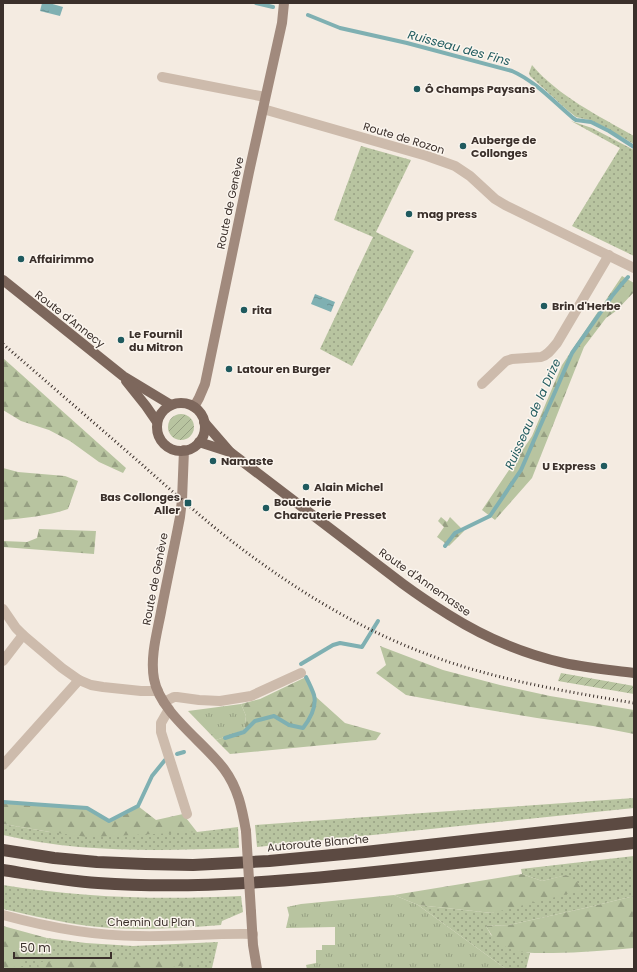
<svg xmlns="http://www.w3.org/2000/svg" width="637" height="972" font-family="Poppins,sans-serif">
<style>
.grass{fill:url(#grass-dots)}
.forest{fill:url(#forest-firs)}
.park{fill:url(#park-tufts)}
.garden{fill:url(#garden-furrows)}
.water{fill:url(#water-ripples)}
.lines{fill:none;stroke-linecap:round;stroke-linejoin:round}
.stream{stroke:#7fb0b2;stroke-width:4}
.street{stroke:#cdbbac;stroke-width:10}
.secondary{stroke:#a18a7d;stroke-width:10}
.primary{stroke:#7d675c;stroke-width:10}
.highway{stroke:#5c4a42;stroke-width:12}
.rail{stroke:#3b302b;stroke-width:3;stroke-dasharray:1 3;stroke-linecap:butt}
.secondary-bridge{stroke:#a18a7d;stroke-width:10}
.poi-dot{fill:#1f5a5e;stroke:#fbf5ee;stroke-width:1.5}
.labels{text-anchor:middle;stroke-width:3;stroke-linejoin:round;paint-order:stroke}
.poi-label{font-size:11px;font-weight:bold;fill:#3b302b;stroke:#fbf5ee;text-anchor:start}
.street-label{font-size:11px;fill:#3b302b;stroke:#fbf5ee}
.water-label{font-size:12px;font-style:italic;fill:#1f5a5e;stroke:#fbf5ee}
</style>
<defs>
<pattern id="grass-dots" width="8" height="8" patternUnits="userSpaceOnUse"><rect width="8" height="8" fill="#b8c4a0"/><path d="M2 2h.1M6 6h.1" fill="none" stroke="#97a083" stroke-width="1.8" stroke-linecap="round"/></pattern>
<pattern id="forest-firs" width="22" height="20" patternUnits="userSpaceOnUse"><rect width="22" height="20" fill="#b8c4a0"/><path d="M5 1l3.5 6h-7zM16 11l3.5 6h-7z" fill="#97a083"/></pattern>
<pattern id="park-tufts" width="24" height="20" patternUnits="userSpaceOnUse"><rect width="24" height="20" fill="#b8c4a0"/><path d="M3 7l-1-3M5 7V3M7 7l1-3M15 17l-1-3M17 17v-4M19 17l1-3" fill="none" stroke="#97a083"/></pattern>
<pattern id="garden-furrows" width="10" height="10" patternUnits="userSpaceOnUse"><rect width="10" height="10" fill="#b8c4a0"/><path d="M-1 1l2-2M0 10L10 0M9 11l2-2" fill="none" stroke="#97a083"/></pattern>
<pattern id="water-ripples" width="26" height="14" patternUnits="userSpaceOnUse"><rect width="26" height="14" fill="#7fb0b2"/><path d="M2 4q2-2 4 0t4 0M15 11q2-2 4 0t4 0" fill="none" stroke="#699091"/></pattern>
</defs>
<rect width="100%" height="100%" fill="#f4ebe1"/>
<g class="grass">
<path d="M532,65C558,96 599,116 634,136V144L593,121L576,117L566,109L530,76L529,73Z"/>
<polygon points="571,121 592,128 634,150 634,256 572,226 620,148"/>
<polygon points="361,146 411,160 376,232 414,251 352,366 320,349 373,237 334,220"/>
<polygon points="634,798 634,808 257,847 255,825"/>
<path d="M3,824L50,832H197L238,827L239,848C160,851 80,853 3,835Z"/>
<polygon points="634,856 634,896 585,908 509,925 486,926 491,935 517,950 530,953 526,969 506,969 418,905 492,913 567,875 542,881 522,874 521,869"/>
<path d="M3,885C83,898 161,900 241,896L243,912L222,921L221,925C171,929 119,932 69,923C47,919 25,914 3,909Z"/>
<polygon points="47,938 86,943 133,946 218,942 212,968 203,969 3,969 26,945 44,945"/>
</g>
<g class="forest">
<polygon points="622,276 634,283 634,292 616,311 606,318 584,347 532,478 495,520 482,510 532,436 562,365"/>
<polygon points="3,358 126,468 123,473 99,462 70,441 49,430 21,421 3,410"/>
<path d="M3,468L18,472L65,476L78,481L68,509C47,516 25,518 3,520Z"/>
<polygon points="441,517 447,522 450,517 464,531 449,546 437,537 444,527 438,521"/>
<polygon points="39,529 96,531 94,554 3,547 3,541 27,542 37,538"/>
<polygon points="380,646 443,670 500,685 550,696 634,710 634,734 593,726 537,718 471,707 406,695 376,673 386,665"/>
<polygon points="306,677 315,696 345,723 381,733 376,740 230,754 216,740 244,730 246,716 241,704 260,699"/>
<polygon points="3,802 87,808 109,821 138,806 156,820 183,814 197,832 88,837 50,832 3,824"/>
<polygon points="522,874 542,881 566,875 575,880 583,890 492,913 418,905 394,895"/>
<path d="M634,896V948C607,950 580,953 553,953C536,953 518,954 502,945C495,941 490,933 486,926L509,925L585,908Z"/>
<polygon points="3,926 47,938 44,945 26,946 23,966 3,968"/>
<polygon points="201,958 201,963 158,969 39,969 38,962 74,960 163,961"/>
</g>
<g class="park">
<polygon points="241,704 246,716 244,730 216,740 188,711"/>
<polygon points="394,895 418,905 506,969 307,969 306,965 316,963 316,950 322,950 322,945 335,945 335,927 286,928 289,915 287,907 301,904"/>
</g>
<g class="garden">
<circle cx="181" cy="427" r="13"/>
<polygon points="561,673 634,686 634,694 558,681"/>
</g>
<g class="water">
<polygon points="42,3 49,3 63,7 60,16 40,11"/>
<polygon points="315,294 335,302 331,312 311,304"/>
</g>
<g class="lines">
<g class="stream">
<polyline points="256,3 273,7"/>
<path d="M308,15L340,28L407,43L512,71C535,81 554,102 573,118L576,120L591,122L609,131L634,147"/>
<polyline points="445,546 455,533 490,516 521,470 572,353 612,296 621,285 628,277"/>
<polyline points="301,664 333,645 340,643 362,647 378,621"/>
<path d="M225,738L244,732L255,721L274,716L289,725L303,728C310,719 317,707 314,695C312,689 309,683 306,677"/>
<polyline points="177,754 184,752"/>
<polyline points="3,802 87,808 109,821 138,806 152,776 165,760"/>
</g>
<g class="street">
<polyline points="162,77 265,97"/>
<polyline points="263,109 427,156 455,166 470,176 495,199 505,205 634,268"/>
<path d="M482,384L506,361L512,359L541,357C548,355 552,349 557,343L609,255"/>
<polyline points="3,609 16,628 23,635 62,668 79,680 91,685 103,687 141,691 158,691"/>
<polyline points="3,661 23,635"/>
<polyline points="164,702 174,697 177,697 199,700 220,701 251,696 301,673"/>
<polyline points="169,709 161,723 161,732 187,814"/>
<polyline points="3,765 79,680"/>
<path d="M3,915C47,927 93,936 139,936C177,937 215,933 253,934"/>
</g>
<g class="secondary">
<polyline points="194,407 199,398 205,384 249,172 282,23 284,3"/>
<path d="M184,450L182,500L180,517C174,549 167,580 161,612C157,633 150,657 154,679C160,713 204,742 224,769C238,788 242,808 246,831"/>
<polyline points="251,912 253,945 257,969"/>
</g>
<g class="primary">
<polyline points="3,280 123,376 171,405"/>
<polyline points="126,381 146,406 157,422"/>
<circle cx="181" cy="427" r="24"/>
<path d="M204,422L230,452L403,584C418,595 433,605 449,615C484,637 524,654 564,663C587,668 611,670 634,673"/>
<polyline points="199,442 230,452"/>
</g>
<g class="highway">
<polyline points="3,850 54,858 97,862 145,864 193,865 269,861 365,852 634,822"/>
<path d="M3,870C34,875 66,881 98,883C199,890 302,880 403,869C480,860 557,851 634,843"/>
</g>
<path class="rail" d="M3,344C48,383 93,422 138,461C165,485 192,509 220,532C282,581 350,625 424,653C491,679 563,691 634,703"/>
<polyline class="secondary-bridge" points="246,831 251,912"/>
</g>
<g class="poi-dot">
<circle cx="417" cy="89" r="4"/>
<circle cx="463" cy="146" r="4"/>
<circle cx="409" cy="214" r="4"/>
<circle cx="21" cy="259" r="4"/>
<circle cx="544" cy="306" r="4"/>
<circle cx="244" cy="310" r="4"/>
<circle cx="121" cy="340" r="4"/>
<circle cx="229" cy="369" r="4"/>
<circle cx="213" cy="461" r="4"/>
<circle cx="604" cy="466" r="4"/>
<circle cx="306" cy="487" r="4"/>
<rect x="184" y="499" width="8" height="8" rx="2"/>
<circle cx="266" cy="508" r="4"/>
</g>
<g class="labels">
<g class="poi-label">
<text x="425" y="93">Ô Champs Paysans</text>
<text x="471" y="144">Auberge de<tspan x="471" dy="13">Collonges</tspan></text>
<text x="417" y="218">mag press</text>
<text x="29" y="263">Affairimmo</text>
<text x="552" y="310">Brin d'Herbe</text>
<text x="252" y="314">rita</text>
<text x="129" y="338">Le Fournil<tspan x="129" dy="13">du Mitron</tspan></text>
<text x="237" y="373">Latour en Burger</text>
<text x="221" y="465">Namaste</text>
<text x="596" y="470" text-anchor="end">U Express</text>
<text x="314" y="491">Alain Michel</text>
<text x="180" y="501" text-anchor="end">Bas Collonges<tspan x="180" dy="13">Aller</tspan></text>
<text x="274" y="506">Boucherie<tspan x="274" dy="13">Charcuterie Presset</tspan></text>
</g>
<g class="street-label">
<text transform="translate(404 138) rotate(17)" y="4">Route de Rozon</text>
<text transform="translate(230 203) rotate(-78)" y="4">Route de Genève</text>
<text transform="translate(70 319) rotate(38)" y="4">Route d'Annecy</text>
<text transform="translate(155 579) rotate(-79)" y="4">Route de Genève</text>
<text transform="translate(425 582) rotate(35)" y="4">Route d'Annemasse</text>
<text transform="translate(318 843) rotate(-5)" y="4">Autoroute Blanche</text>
<text x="151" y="926">Chemin du Plan</text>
</g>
<g class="water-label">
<text transform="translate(459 48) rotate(15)" y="4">Ruisseau des Fins</text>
<text transform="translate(533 414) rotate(-66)" y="4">Ruisseau de la Drize</text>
</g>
</g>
<rect width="637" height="972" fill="none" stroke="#3b302b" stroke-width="8"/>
<path d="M14 952v6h97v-6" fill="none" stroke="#3b302b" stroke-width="2"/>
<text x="20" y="952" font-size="12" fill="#3b302b" stroke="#fbf5ee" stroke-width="3" paint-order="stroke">50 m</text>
</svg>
